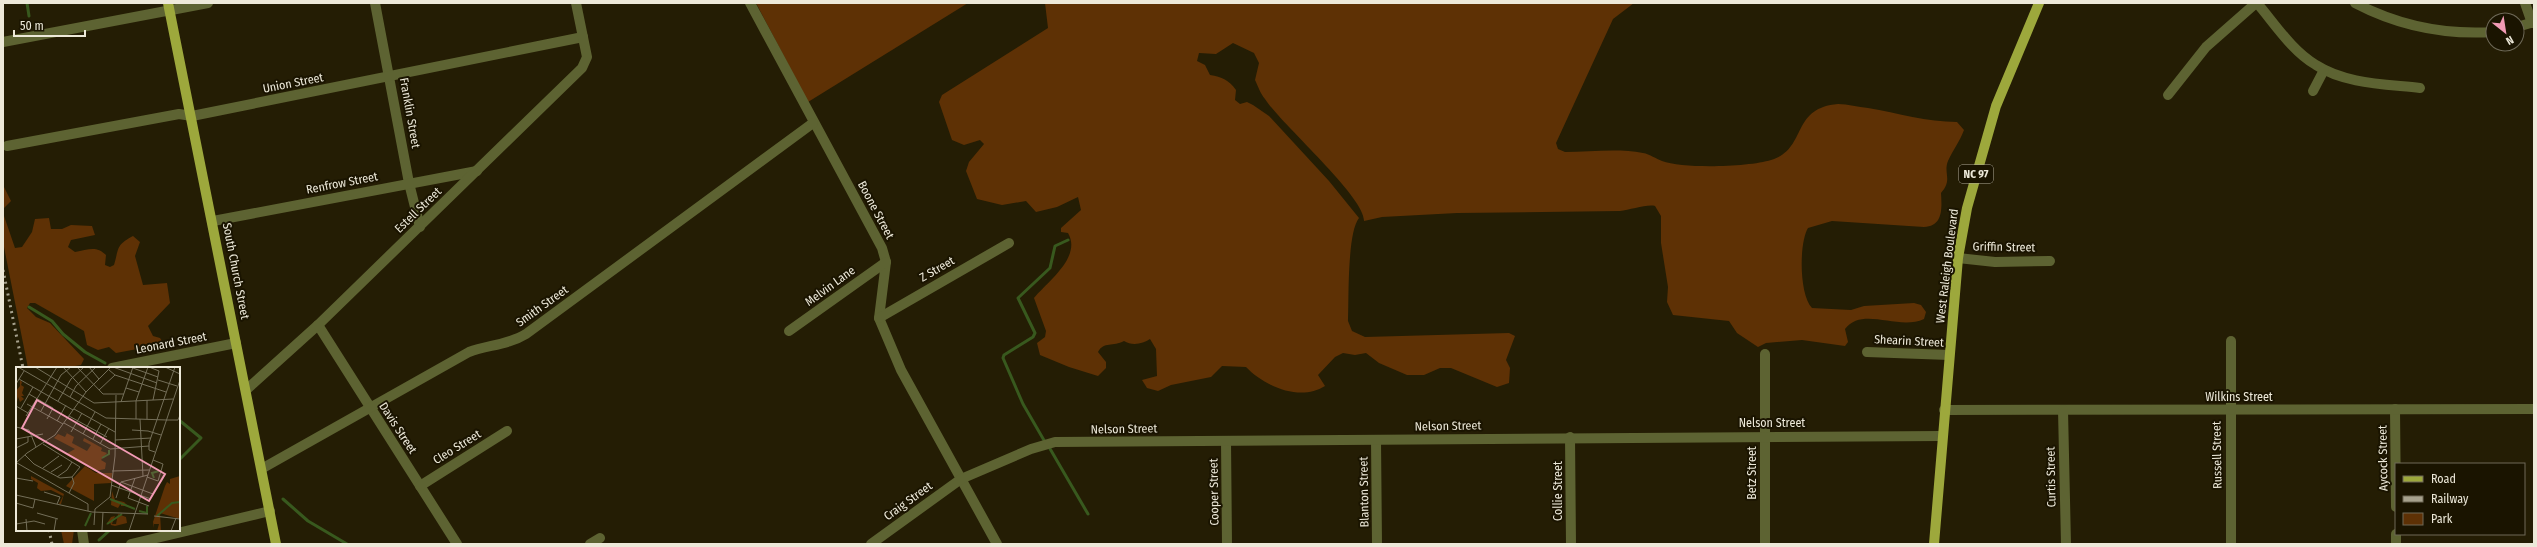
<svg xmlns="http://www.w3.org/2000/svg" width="2537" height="547" font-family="'Fira Sans Condensed',sans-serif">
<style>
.green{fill:#5e3105}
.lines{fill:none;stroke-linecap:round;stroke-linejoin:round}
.stream{stroke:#38591e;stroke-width:3}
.minor{stroke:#5d6332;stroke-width:10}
.primary{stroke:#9da83c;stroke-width:10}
.rail{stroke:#a6a18d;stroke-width:3;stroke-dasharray:2 4;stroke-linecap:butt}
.labels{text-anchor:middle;stroke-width:4;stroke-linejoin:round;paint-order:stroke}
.shield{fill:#1a1400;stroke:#aea998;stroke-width:1}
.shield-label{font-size:11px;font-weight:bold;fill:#ede9d9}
.street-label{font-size:12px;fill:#ede9d9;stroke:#1a1400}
.inset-river{fill:none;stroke:#38591e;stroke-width:2}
.inset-road{fill:none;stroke:#746f59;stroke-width:1}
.view{fill:#f19ab4;fill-opacity:0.15;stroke:#f19ab4;stroke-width:2}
.inset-edge{fill:none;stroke:#ede9d9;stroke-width:2}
</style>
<rect width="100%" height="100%" fill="#241d04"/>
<g class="green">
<polygon points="756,3 968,3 808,102"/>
<path d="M1045,3H1634L1613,19L1556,143L1558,149L1565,152C1590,152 1618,148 1643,153C1650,154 1656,159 1662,161C1683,169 1749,167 1771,160C1808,149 1790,108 1838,104C1848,104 1858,107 1868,108C1898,113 1927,122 1957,122L1964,130C1960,141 1953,150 1948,161C1943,173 1953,180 1941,193C1942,209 1943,226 1924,227L1832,221L1808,228C1799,243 1799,294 1812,308L1851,310L1864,306L1914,303L1921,305L1926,312L1924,319C1898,331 1863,306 1845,329L1848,342L1845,346L1802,340L1766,343L1758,347L1737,333L1729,321L1673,315L1667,302L1668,287L1661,243V216L1655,206C1647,204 1630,210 1620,211L1457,213L1382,217L1364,221C1365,197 1281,124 1265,99C1260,93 1258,86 1255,80L1259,63L1254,53L1233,43L1216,54L1199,53L1197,61L1205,65L1210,75C1222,77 1229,80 1236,90L1235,100L1240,104L1247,102L1253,105L1269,116L1329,181L1359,218C1347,233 1349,299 1348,321L1352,331L1365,337L1509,333L1515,336L1506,360L1510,368L1509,383L1497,387L1451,368H1440L1424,375H1407L1379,363L1366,353L1355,355L1343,353L1335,357L1318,375L1325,386C1300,402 1264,386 1246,367L1222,366L1211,377L1171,385L1158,391L1147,388L1142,380L1157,376L1156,349L1150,339C1143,344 1132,346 1124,341C1113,347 1104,341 1098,352L1106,362V368L1098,376L1069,367L1040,355L1037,343L1045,337L1046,331L1034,298C1048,281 1082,257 1068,233L1061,232V228L1081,210L1078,197L1057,207L1036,212L1026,201L1002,205L977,199L966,171L969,162L984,144L980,140L964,145L952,140L939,102L942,95L1048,28Z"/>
<path d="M4,187L11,201L4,208L3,213L15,248L22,247L32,232L35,219L49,218L51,229H62L71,225L92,226L95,235L71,240L68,247L75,252C88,250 96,245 106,255L105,265L110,267L114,265C119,248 116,245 133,236L140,242L135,256L143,285L167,283L170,303L148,326L153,336L160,338L164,344L116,353L109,347L98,350L87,345L84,331L35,303H30L27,308L36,317L50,323L84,359L81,365L64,368H28L3,242V188Z"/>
<polygon points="61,530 74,530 72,544 64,544"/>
</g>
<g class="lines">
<g class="stream">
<polyline points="27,3 29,16"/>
<polyline points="29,307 52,321 63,334 85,352 105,363"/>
<polyline points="179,420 201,438 179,460"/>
<polyline points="1045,442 1023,404 1003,358 1004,355 1033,337 1035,333 1018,298 1050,268 1055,246 1068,240"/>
<polyline points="1049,447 1088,514"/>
<polyline points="283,499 308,521 347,544"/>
<polyline points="99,540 110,530"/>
</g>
<g class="minor">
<polyline points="375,3 409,183 420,227"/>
<polyline points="750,3 882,248 886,262 879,318 901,370 997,544"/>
<path d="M2257,3C2275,24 2292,51 2316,65C2345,84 2386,84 2420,88"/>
<path d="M2355,3C2397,25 2445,35 2493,32"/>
<polyline points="2525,3 2532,23"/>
<polyline points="2517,27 2534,22"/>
<polyline points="3,42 208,3"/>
<polyline points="2313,91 2324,70"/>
<polyline points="2168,95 2206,47 2256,3"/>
<polyline points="7,146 179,114 192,116 583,37"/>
<polyline points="213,221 477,171"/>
<polyline points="1958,258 1995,262 2050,261"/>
<polyline points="879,318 1009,243"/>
<polyline points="318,325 457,544"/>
<polyline points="789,331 886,262"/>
<polyline points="2231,341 2231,544"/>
<polyline points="1867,352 1949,355"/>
<polyline points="1765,354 1765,544"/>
<polyline points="112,368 236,343"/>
<polyline points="246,390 318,325 582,68 587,57 576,3"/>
<polyline points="2395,409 2396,507"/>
<polyline points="1944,410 2534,409"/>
<polyline points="2063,410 2066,544"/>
<polyline points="1570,437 1571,544"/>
<polyline points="1376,440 1377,544"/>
<polyline points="1226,441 1227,544"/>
<path d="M263,468L469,352C488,345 508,345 526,334L813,123"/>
<polyline points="420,486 507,431"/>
<polyline points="82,530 84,544"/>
<polyline points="2396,534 2396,544"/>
<polyline points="131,544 270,511"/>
<polyline points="590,544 600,538"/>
<polyline points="871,544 961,479 1031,449 1055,442 1942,436"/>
</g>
<g class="primary">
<polyline points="168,3 276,544"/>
<polyline points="1934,544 1958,258 1967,208 1996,106 2039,3"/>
</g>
<g class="rail">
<polyline points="3,270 23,368"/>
<polyline points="49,530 52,544"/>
</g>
</g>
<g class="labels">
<rect class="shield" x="1959" y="165" width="34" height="18" rx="3"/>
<g class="shield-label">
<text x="1976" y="178">NC 97</text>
</g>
<g class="street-label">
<text transform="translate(293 83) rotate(-11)" y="4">Union Street</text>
<text transform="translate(410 113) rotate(80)" y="4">Franklin Street</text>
<text transform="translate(342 183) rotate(-11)" y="4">Renfrow Street</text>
<text transform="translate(418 210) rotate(-44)" y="4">Estell Street</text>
<text transform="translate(876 210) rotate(62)" y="4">Boone Street</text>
<text transform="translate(2004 247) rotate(1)" y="4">Griffin Street</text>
<text transform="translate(1947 266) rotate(-83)" y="4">West Raleigh Boulevard</text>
<text transform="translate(937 269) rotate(-30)" y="4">Z Street</text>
<text transform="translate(236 271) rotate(79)" y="4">South Church Street</text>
<text transform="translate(830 286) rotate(-36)" y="4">Melvin Lane</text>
<text transform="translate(542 306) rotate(-36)" y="4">Smith Street</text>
<text transform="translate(1909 341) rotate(3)" y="4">Shearin Street</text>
<text transform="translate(171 343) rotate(-11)" y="4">Leonard Street</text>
<text x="2239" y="401">Wilkins Street</text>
<text x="1772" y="427">Nelson Street</text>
<text transform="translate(1448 426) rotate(-1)" y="4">Nelson Street</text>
<text transform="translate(398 428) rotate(57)" y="4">Davis Street</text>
<text transform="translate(1124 429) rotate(-1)" y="4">Nelson Street</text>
<text transform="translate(457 447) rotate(-32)" y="4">Cleo Street</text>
<text transform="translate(2217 455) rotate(-91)" y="4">Russell Street</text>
<text transform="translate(2383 458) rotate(-91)" y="4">Aycock Street</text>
<text transform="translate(1752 473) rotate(-90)" y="4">Betz Street</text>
<text transform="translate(2051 477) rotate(-91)" y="4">Curtis Street</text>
<text transform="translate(1558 491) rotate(-90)" y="4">Collie Street</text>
<text transform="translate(1214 492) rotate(-91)" y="4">Cooper Street</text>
<text transform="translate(1364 492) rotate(-91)" y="4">Blanton Street</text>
<text transform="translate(908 501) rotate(-36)" y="4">Craig Street</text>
</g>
</g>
<g transform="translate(16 367)">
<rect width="164" height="164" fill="#241d04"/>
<path d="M4,13L6,15L5,18L8,20L6,26L8,29H5L8,32L4,35L2,30V35L0,24L4,19ZM45,63L58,70L56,76L71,84L75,78L67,74L68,71L86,81L85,84L91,86L85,93L90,96L89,102L79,104L33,78L50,87L59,82L38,71L42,67L49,70L51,66ZM69,99L80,106H96L95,116L78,117V134L50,119ZM15,109L48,127L45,137H43L47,129L35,123L25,124L21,121L22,116L15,112ZM164,109V152L144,146L145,164H141L143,157H138V161L137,155L149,119L151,115L154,117V112ZM96,124L99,133L108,135L112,139H105V136L102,141L95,138ZM102,147L110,150L111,156L99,159L95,158L94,155L90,158L95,150L99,149L96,157H100Z" fill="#5e3105"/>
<path class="inset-river" d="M86,91L93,87V83M138,111L136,106L143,104M94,132L119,142M123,144L131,146V139M141,149L156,136L164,135M91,157L106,147M69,159L75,146"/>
<path class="inset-road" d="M2,0L90,51L151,53M19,0L78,36L157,32M47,0L70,25M61,0L87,27H108M73,0L83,12M97,0L141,16M114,0L142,10M133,0L143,4L137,33M149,0L164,7M93,3L99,8L150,25M3,12L57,43M142,13L161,19M0,17L8,4M110,21L123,25M83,23L99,8M13,27L37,41L31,52M54,30L60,19L80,0M42,34L55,12L68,0M105,35L117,0M11,37L47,57M0,39L12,46M5,41L17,20M58,42L99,65M25,44L45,8L55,0M10,49L41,0M53,49L91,70M120,52V34L132,0M124,52L127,109M131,52V33M0,53V68M151,53H162L164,48M41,54L50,38M48,56L94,82L133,79M0,60L13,63L20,80M116,63L132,64L145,68M55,65L66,46M67,67L79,45M0,72L27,67M77,72L85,57M99,73L135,71M27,77L64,100L56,110M84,77L93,61M0,81L12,75V70M139,85L133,83V76L159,0M9,88L18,97L44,111L56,110M0,96L11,86L39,68L70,25L95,0M1,96L72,137V144M27,101L43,89M96,104L133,103M35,105L46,98M41,110L51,103L56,95M131,110L142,114L145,104L147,97L137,93M0,111L17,114M119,111L112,131L133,139M105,115L137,127M105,115L132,108M95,118L135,132M28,125L44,130L41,137M53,126L58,116L56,110M0,128L76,145L132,147M100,131L105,115M0,136L17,141L19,132M21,146L42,152M138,149L164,152M10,152L11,164M0,157L18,154L29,157M78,158L79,142L94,130L99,89L100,28M86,163L87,145M38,164L40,152M66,164H107M113,164L164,13M155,164L160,151"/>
<path class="view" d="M21,33L149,107L133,134L6,61Z"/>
<rect width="164" height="164" class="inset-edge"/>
</g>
<rect width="2537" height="547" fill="none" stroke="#ede9d9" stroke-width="8"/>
<rect x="2395" y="463" width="130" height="72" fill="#1a1400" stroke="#6e6957"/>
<rect x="2403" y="476" width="20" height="6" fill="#9da83c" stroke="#6e6957"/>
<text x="2431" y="483" font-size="12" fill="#ede9d9">Road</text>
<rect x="2403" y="496" width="20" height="6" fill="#a6a18d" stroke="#6e6957"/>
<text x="2431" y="503" font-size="12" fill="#ede9d9">Railway</text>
<rect x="2403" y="513" width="20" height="12" fill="#5e3105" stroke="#6e6957"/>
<text x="2431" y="523" font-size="12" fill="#ede9d9">Park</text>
<g transform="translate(2505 32) rotate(150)"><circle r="19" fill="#1a1400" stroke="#6e6957"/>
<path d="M0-3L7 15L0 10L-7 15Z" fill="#f19ab4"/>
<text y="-6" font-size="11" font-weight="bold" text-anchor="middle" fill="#ede9d9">N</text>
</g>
<path d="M14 30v6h71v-6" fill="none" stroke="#ede9d9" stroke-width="2"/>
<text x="20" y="30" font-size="12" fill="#ede9d9" stroke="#1a1400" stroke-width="3" paint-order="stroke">50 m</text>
</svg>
